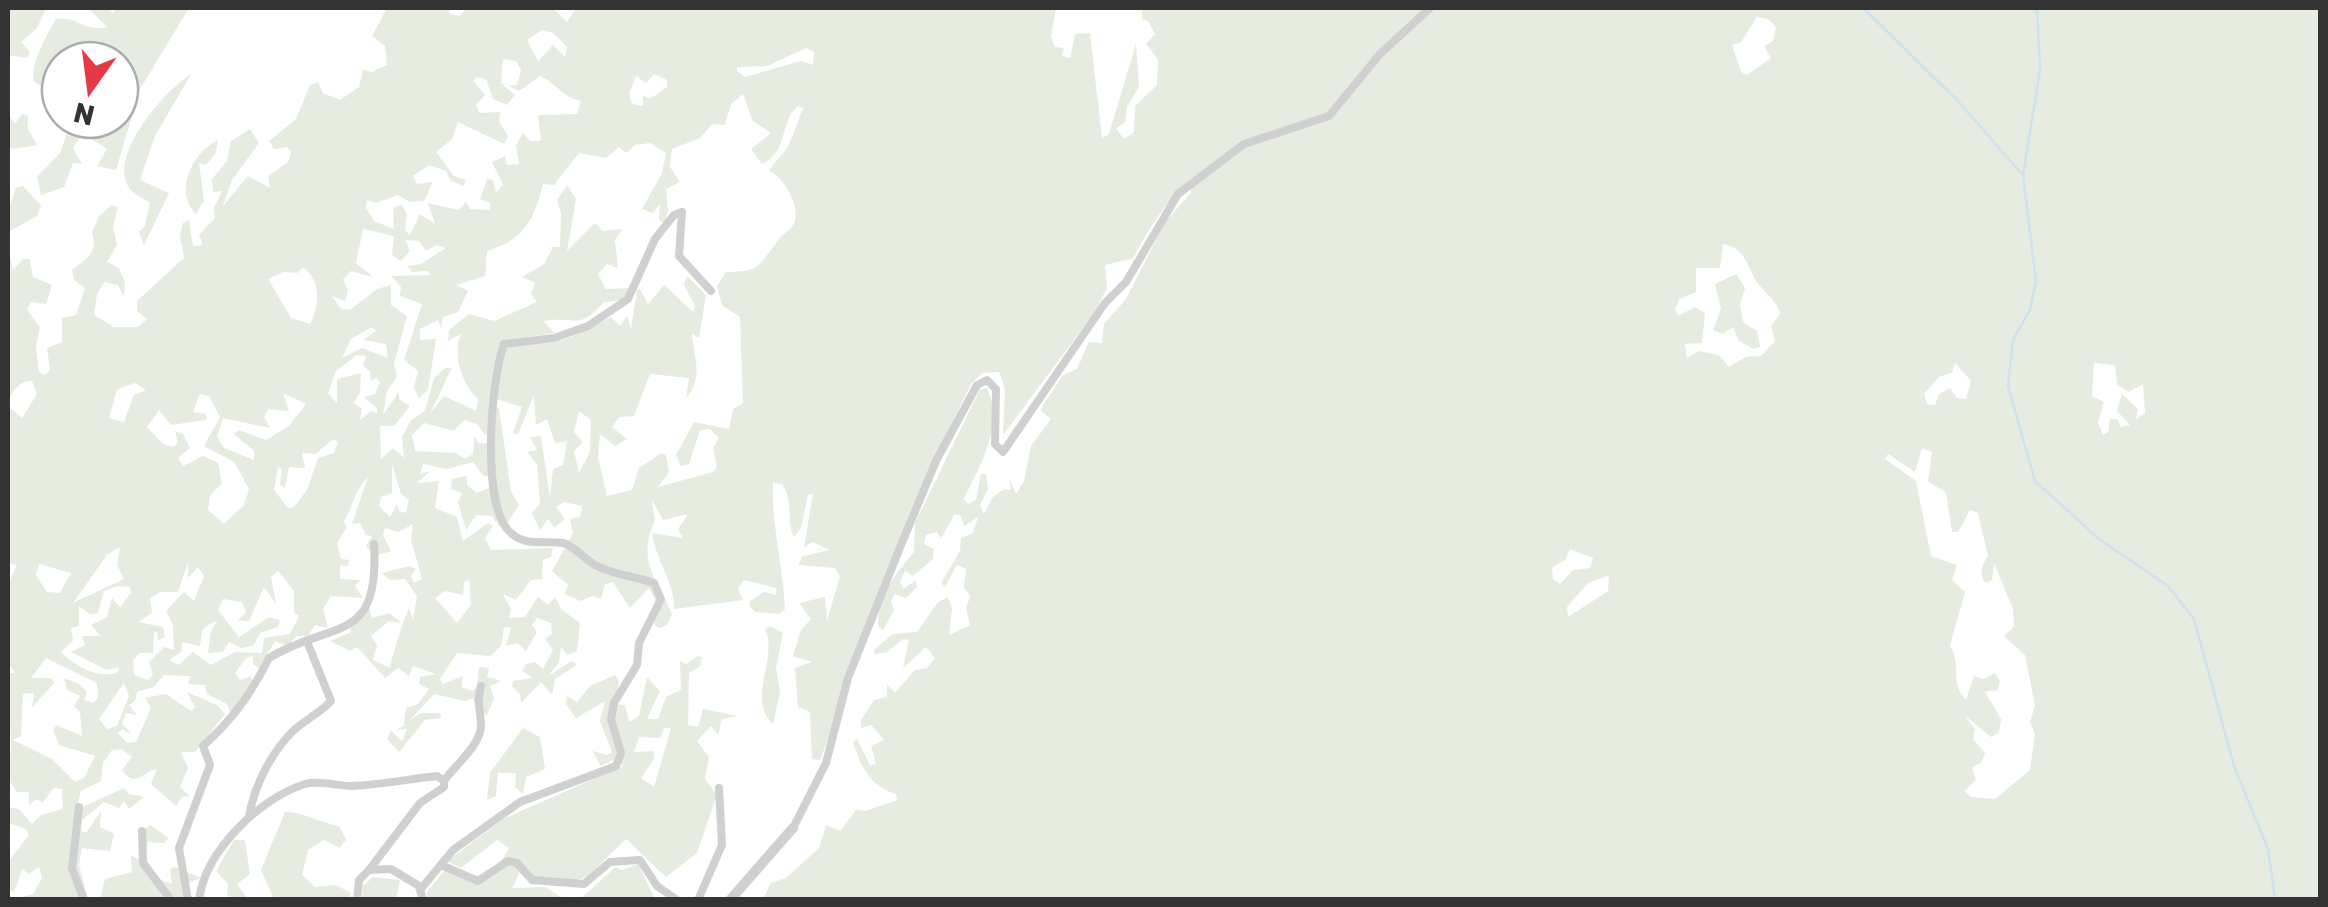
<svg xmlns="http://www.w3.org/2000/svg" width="2328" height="907" font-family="Rubik,sans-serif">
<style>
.green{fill:#e6ecdf;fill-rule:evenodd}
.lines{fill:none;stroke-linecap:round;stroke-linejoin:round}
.stream{stroke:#cfe2ee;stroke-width:2.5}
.minor{stroke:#d0d0d0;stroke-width:8}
.tertiary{stroke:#d0d0d0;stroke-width:10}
</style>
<rect width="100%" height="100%" fill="#fff"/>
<g class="green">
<polygon points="8,8 46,8 37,28 21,42 30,52 27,58 8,55"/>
<path d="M88,8H109L113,14L116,8H189L140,89L116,170L97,166L107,149L82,133L73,148L82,164L73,163L64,187L41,195L37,177L60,153L72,120H99L108,131L120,120V60H60V93C54,90 41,86 36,83C25,74 49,30 56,19C75,15 87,33 107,27Z"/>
<path d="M387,8H449V13L459,16L468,8H553L567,22L576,8H1056L1051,36L1055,47L1064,48L1062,56L1070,58L1075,34L1090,33L1102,138L1109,134L1136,44L1139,87L1127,107L1125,122L1116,128L1124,139L1134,132L1135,106L1157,85L1158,59L1146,44L1155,34L1149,22L1142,19V8H2320V899H763L771,883L786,878L819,848L826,825L840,831L857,809L865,811L897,800L896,794C871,787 860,766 853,742L857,739L870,765L876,764L871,746L884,740L871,725L861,728V720L874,700L887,697V684L895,693L915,670L927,668L935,658L926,647L903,668L909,640L903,639L887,652L874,654L875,649L893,634L917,632L938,602L948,597L952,608L949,635L970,625L966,608L970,597L964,587L966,569L957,565L945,587L941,583L960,551L961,538L973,533L978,517L964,526L961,516L955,514L941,538L937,532L926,535L924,544L934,549L933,559L913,576L905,571L900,581L903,589L916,580L917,587L906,598L895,594L891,601L894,610L883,630L878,627C877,595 895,575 914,552L915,523L980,389L987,388C1005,426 979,467 964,499L968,504L976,500L981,474H986L988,489L980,505L984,514L993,497L1004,489L1011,490L1009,478L1016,494L1024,481L1031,446L1051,419L1040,410L1062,376L1077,369L1089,342L1102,343L1104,324L1126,299L1165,222L1191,193L1190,184C1173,188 1138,246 1134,258L1105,265L1107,288L1094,313L1003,435L1005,389L999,372L982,373L971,384L932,463L820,760L812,759L810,712L798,707L795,668L812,662L793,656L801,630L811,619L799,603L825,597L827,621L840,576L835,568L798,565L803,556L830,550L812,542L804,548L813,493L808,495L801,528L794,537C785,519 795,503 782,484L773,483C771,522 783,567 785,609L779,614L755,612L750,607L749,602L764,592L776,595V588L744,580L738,589L743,600L674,609C674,580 656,561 652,533L683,538L678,529L688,514L663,520L652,500L655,520C637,561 655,576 672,614L667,625L659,628L654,625L655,599L649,588L630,608L613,582L605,584L601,599L592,596L581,601L564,594L568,585L552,571L573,533L570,519L580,517L582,506L564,502L556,507L565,519L554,528L548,519L540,530L532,513L540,504L537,464L527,452L537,450L530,437L541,436L550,499L553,469L563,465L567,441L555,443L547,419L536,425L534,395L518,434L513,433L522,407L496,399L489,402V410L499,408L511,492L519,505L507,524L499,526L492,516L476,515L466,530L458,502L462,493L451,489L452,479L467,476V485L477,493L492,487L490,476H484L473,462L447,469L423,464L420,474L430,471L417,483L439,481L435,508L457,517L463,541L488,523L493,526L485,538L491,550L553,548L551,557L543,560L542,579L531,580L516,600L503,594L511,609L509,618L525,617L538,597L548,605L555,597L562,610L580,623L577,651L567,655L561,647L559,663L548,676L572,661L577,665L555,679L552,695L541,682L521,703L520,694L512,686L513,681L533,678L522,671L526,664L535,662L543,669L553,650L545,639L552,634L551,623L537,618L532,625L537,632L526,651L518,643L506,646L511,628L504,627L501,646L490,656L457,653L440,679L443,684L463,676L461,687L472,691L477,687L479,667L489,668L487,677L501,681L490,686L494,699L487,715L477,711L473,698L465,701L434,694L410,720L421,713H440L441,718L425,720L399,752L387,739L391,730L402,741L407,729L397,730L404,725L406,708L418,704L429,689L419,684L420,677L436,674L413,666L409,676L398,668L385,678L357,647L350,651L330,641L350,633L352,622L369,607L372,618L390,613L401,623L389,621L371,636L377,645L373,660L390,668C390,662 405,616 409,608L413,620L417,596L405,579L390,580L382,573L409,566L416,569L411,576L414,583L422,579L411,540L413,524L398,532L385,528L383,535L391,551L375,556L366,546L372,536L366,535L360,523L352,524L368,477C354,491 354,505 344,521L347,527L337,543L341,559L349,560L348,566L340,565V579L361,580L355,586L363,598L331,596L323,609L328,628L315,625L308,636H296L288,646L275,641L259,668L253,664V656L246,658L235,673L240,680L251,676L252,680L236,711L230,713L227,704L207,694L205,685L188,684L190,676L164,675L154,687L137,692L135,701L129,705L137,715L126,713L122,723L132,735L122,729L118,733L127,743L136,742L151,708L145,698L166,694L191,711L195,707L187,692L217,705L225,714L195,752H181L188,768L180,787L190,796L182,797L176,806L151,784L157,769C141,772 136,789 122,770L132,757L122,749L112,750L103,763L101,781L81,791L76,810L124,788L129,794L144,797L129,809L124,801L119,808L104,802L82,820L81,831L86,833L101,811L100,827L114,834L110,851L82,848L79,865L88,899H13L33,894L42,878L39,867L29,874L22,869L14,892L8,889V862L29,835L25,828L8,823V807L19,809L32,824L41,815L63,809L62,789L54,788L42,803L37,799L29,805V792H17L8,779L11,748L8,673H15L8,663V584L17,565L8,563V406L22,418L37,394L32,381C20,380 11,392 8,403V211L16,188L23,186L41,206L37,216L10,231L8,248L13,270L23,259H30L33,277L52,285L46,304L31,302L27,310L40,327L36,347L39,373L45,375L50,370L47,348L62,342V318L76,315L85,288L74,280L72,269C88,259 98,252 92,232L99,216L112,205L118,207L113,227L117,245L107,262L119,268L125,283L124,297L118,285L104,282L97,294L94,315L114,327H138L147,319L137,311V301L184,258L180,235L183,223L189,220L193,246L203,245L199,235L215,218L214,208L222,191L213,192L212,179L227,161L231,141L250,129L259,143L232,180L223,206L248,176L270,188L268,176L288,162L291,152L287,147L274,149L269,141L296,119L310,85L318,82L323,93L340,100L359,87L363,70L372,72L387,65L385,46L372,36ZM1757,17L1768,19L1776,27L1773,41L1764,46L1771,58L1747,75L1741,72L1732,45L1741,42ZM542,30L553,33L567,47L565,57L553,45L538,61L527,40ZM806,48L814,52L813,65L801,61L745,77L737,71V67L767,66ZM503,59L516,61L521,70L517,85L508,86L519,91L540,76C555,82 562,97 581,101L577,114L538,115L541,141H530L523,133L516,145L519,164L507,165L505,156L492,162L503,185L496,192L493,180L487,179L480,199L490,203V210L470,209L466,202L459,210L428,203L435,224L420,214L410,235L405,230L407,214L402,205L393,208L394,229L374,221L366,208L367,200L376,203L398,195L410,202L424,201L433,182L417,184L413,176L429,165L446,171L451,181L464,186L466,180L454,176L436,152L452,139L458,122L504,144L508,136L499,122L500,112L480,113L476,105L485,95L473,81L477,77L486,79L493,99L507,105L515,95L501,83ZM654,74L667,80V87L650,99L643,95V106L632,104L629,93L636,76L646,83ZM743,94L753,121L771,133L751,149L762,164C789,151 779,122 798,106L803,108L788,147L769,170C784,179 799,202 795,221C793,229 784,233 779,239C759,265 761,272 726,272L717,286L722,305L740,317L743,403L733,409L729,429L694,422L676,455L681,466L689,464L700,430L710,429L719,438L713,448L717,467L713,472L658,487L669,472L666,455L662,453L639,468L632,490L607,496L598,457L600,434L615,446L627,439L612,427L619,417L634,416L650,374L689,378L686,398C704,377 694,359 692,334L699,338L706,295L687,276L684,285L695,306L693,312L664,285L648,304L640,289L637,290L631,329L627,316L620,326L611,317C579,333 552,353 514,339L555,333L543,321C577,316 578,331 604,302L623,300L631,288L606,289L598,274L607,264L618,268L615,240L622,229L603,231L595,223L567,251L576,199L567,185L557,200L561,213L560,247H553L544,264L522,277L535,283L531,294L537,302L494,321L469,314L449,330L448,341L461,334C452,352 461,384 478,399L476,411L444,396L430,413L452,368H445L434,378L425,411L411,420L402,437L404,458L393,448L381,459L380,426H394L410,406L399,399V392L383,415L387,391L397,377L394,364L407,316L391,305V285L377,289L350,310L341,309L332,296L345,301L348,290L343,279L351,271L373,277L356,263L363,229L394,236L392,255L401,261L410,251L405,240L419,241L426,251L437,245L446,248L421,264L407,266L412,272L428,271L430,275L391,276L401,287L400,296L422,304L404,360L418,371L414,388L419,398L428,390L436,339L420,340V329L438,320L441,328L443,317L458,312L468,291L456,285L485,276L487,251C524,241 535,217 543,184L554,185L579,153L606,158L619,147L626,153L635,145L650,143L666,153L662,173L642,209L653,213L660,203L659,220L664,223L668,212L666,189L680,182L670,167L672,149L700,138L712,124L725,125L731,104ZM1723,244C1750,250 1746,270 1760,286C1769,297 1777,301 1780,314L1771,326L1775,341L1761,356L1746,357L1729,367L1719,355L1699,351L1687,358L1685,344L1702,343L1705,313L1695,307L1678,316L1675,309L1679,299L1696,292V268H1720ZM303,267C321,280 320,305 310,324L291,318L268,279L284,272L297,273ZM372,327L376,331L363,340L386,344L388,358L362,348L342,358L351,339ZM357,355L366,356L363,366L370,371L371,381L376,378L380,382L375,394L364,397L377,408V413L371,411L360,420L362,408L353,403L360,393L361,373L337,379V403L328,393L336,371ZM1955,363L1971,381L1966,399L1957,398L1950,388L1939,394L1935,405L1927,404L1924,394L1939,377L1952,373ZM2094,363L2115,365L2117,385L2129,392L2143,384L2145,413L2136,419L2138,409L2122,394L2117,411L2130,425L2121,427L2117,419H2110L2108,432L2103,435L2098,422L2104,402L2092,396ZM135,383L146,390L134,395L124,422L109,418L117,389ZM283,393L306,404L289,426L266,440L239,430L234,434L254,451V460L224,448L217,436L223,418L270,428L264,417L269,409L289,411ZM200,394L209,396L220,417L204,446L234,462L249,489L244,505L224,524L208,510L210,496L222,483L218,463L203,456L183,466L178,458L190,448L183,434L175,431L178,443L174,447L163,444L147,427L159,410L171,425L206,420V414L193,412ZM579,411L591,420L590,452L579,473L574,451L583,442L574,432ZM464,420L477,424L485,435L490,432L491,442L479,444L474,436L473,454L465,459L456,453L415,451L412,435L424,423L454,431ZM333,439L338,442L334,453L318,458L307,490L294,507L288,508L274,490L278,467L282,469L280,485L285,488L289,467L305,468L302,453L316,454ZM1922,448L1932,452L1928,482L1946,492L1952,532H1958L1970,510L1978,513L1988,556C1982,564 1978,576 1986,583L1992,580L1994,563L2013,609L2014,627L2004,636L2025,655L2035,706L2030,722L2035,734L2030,770L1995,799L1971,797L1964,791L1976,780L1972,767L1981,763L1985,753L1973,739L1975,729L1964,715L1991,737L1999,733L2001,719L1985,692L1998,690L2000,681L1995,673L1983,679L1974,676L1966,700C1949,681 1962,666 1950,646L1965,592L1952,580L1957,565L1931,556L1916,481L1885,459L1888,454L1915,472ZM392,464L401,494L409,500L406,513L399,511L397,504L390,517L379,506L381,497L392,493ZM120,547L117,565L124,579L73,603L107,555ZM1570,549L1593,558L1590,568L1573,570L1560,584L1553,579L1552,568L1565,560ZM188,563V578L198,567L204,576L194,601L184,592L166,611L173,625L174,650L164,647L149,662L153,675L148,680L134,675L133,661L139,653H153L154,633L157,631L158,640L165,637L163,627L138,622L152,613L150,598L161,592H178ZM39,564L71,573L60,593L47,592L36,575ZM278,571L294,591V612L299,616L290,634L264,638L262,653L235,652L211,665L193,652L179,665L169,660L181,652L182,642L200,646L202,630L214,621L217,622L211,631L208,653L223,652L229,642L241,648L253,646L260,633L278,627L280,620L269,617L239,637L218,610L223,599L242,602L246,612L238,620L249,621L264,587L276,604L271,577ZM1609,575L1608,591L1568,617L1567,607L1588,583ZM469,580L471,605L457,623L435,598L445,591L463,595L464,582ZM117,586L130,587L131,593L120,607L112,598L107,617L91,625L101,636H82L85,645L71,652L107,670L119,667L117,673C97,679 74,665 61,652L73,641L71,628L79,626V606L91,615L98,613L104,591ZM46,658L97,683L98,698L93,703L84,700L87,692L79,684L64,678L67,690L80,696L74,706L80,712L82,736L56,725L53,730L59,745L95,756L84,778L75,782L52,759L13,740L21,736L23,694L34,693L32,708L54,683L51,678H31ZM124,683L129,696L117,726L107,729L99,719Z"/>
<path d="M191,74L155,136L140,180L169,193L144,245L139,232L145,226L150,203C145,198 135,196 131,190C104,159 166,89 191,74Z"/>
<polygon points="22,114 28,115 28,129 37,145 12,149 8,144 8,115 15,124"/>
<path d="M218,140L216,153L206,165L199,163L204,200L196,214C173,191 193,152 218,140Z"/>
<polygon points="1736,274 1745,288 1740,305 1743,322 1757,331 1760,347 1754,349 1739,341 1733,327 1723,334 1713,330 1721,309 1715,284"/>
<path d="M770,626L783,633L776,668L780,692L773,724C746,700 779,656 765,630Z"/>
<path d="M698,656L702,657L700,666L689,673L688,725L698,727L703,709L738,716L722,719L718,735L711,726L697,741L709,757L705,779L717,795L697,853L666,877L626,839L588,876L567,884L530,876L523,865L512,888L545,887L564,899H427V892L445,870L478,883L499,866L509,848L497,840L461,868L447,861L505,818L623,766L617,758L601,766L592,751L607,755L612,752L600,721L605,701L576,718L566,704L567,696L577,702L590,686L615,675L619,681L615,704L625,705L629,722L639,716L647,677L660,691L647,719H658L666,697L681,690L680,661L686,664ZM664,728H671L654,787L641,778L654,759V751L634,752L639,737L660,738Z"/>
<polygon points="523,728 540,737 545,769 526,777 523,794 515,787 516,773 498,773 496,796 487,800 490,773"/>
<path d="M285,812C306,812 319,823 339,826L346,840L340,848L324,840L308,850L302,875L315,887L335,885L350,892L351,899H274L261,870Z"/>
<polygon points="150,825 169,838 164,843 148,842 145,860 154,878 172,884 170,869 175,867 201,878 182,885 184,898 100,900 105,879 132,872 131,855 139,860 143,831"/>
<polygon points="234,840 245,840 250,874 237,884 248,899 227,896 228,884 216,871"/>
<polygon points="638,864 655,899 580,899 616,867 622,870"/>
<polygon points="373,877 400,880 396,899 362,899 363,886"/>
</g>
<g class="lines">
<g class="stream">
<polyline points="1863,8 1957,100 2021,173"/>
<polyline points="2037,8 2040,70 2023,175 2036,281 2030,310 2013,340 2008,386 2035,481 2099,539 2168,586 2194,619 2234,766 2268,849 2275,900"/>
<polyline points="8,11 9,8"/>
</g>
<g class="minor">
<path d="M444,781C455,765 480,746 481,726C481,710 476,703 481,686"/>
<polyline points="79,807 72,868 84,900"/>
<path d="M249,817C254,786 271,753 293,731C305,720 320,713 331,701L308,644"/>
<polyline points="793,828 826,763 848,678 901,545 936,461 977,385 987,380 996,389 995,444 1003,452 1105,303 1126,282 1178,194 1244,144 1329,116 1380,54 1430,8"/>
<polyline points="142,831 143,863 171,900"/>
<polyline points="441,865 478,881 508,861 517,863 532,880 584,884 610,862 640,860 657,886 677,900"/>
<path d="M420,890L453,850L520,802L616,766L621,753L611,719L614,703L637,665L639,643L661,599L654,583C635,576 613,575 595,565C584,559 575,546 563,543C545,540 526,547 511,533C480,507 491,379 504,344L554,338L588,326L628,299L655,239L674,215L682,212L679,256L711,291"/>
<path d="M188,900L179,848L210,765L203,746C233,719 251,694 269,658C333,619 380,646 374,544"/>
<path d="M199,900C205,851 260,798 305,784C320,780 337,786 352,786C380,785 409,779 437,776L444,781V787L420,803L369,870"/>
<polyline points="357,900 359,880 369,870 391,869 419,886 423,900"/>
<polyline points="698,900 722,845 719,788"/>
</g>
<polyline class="tertiary" points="730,900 793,828"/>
</g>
<rect width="2328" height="907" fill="none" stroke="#333333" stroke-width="20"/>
<g transform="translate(90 90) rotate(194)"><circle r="48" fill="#ffffff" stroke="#adadad" stroke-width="2.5"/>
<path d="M0-8L18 38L0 25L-18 38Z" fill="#e63946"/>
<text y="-15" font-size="28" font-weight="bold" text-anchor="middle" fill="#333333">N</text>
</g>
</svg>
